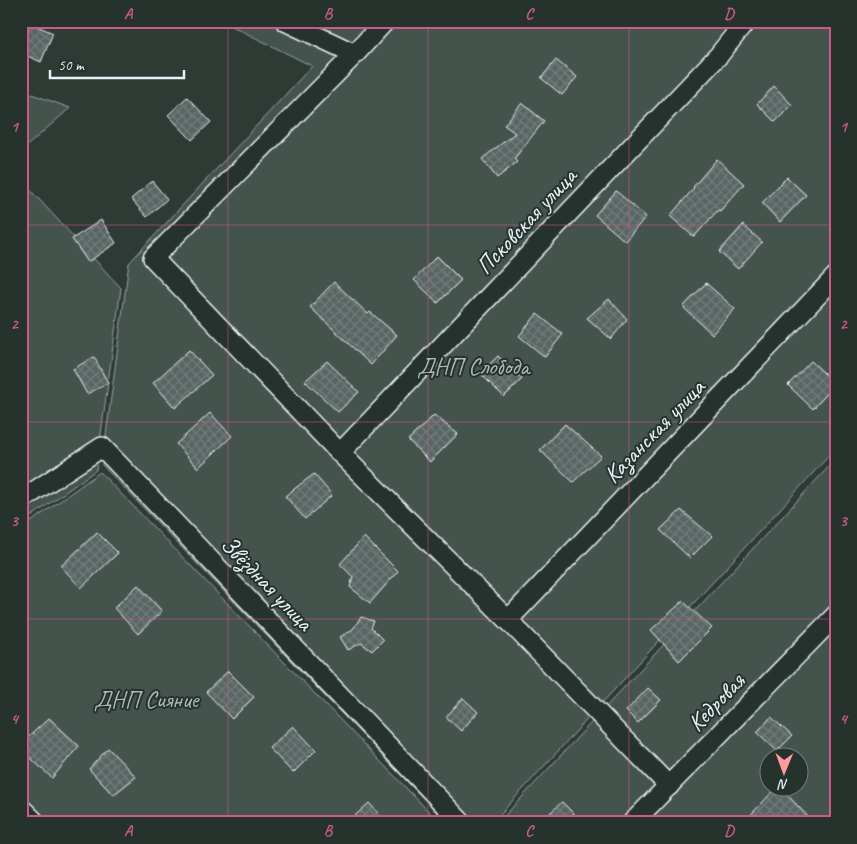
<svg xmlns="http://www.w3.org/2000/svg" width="857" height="844" font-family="Caveat,sans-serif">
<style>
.garden{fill:#45524e;stroke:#96a2a3;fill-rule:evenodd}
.building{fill:url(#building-cross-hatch);stroke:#e8f1f8}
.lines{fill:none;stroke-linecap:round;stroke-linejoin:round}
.minor-casing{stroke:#e8f1f8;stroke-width:22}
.minor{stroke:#26332d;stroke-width:19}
.grid{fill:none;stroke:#cd598a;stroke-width:1;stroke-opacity:0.55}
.labels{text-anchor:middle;stroke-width:4;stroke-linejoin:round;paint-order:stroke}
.street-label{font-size:24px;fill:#e8f1f8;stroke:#26332d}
.park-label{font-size:24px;fill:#afb9bc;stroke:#26332d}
.neatline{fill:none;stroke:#cd598a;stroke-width:2}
.grid-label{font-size:16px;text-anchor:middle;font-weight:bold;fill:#cd598a}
</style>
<defs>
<pattern id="building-cross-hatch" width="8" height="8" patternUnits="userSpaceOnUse" patternTransform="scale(1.25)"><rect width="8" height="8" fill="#596563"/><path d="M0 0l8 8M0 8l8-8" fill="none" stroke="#717c7a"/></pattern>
</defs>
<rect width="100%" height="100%" fill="#2e3b35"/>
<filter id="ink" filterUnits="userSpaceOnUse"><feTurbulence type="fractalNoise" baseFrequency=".02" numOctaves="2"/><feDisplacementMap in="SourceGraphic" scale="10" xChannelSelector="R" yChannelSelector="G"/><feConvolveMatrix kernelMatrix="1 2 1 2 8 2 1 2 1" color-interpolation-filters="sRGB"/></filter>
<g filter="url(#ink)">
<g class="garden">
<polygon points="222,21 836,21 836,448 492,823 447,823 102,465 129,263 312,66"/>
<polygon points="21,90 70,108 21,151"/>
<polygon points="21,180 121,288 96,470 21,524"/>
<path d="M836,459V823H498ZM770,756H800V786H770Z"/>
<polygon points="100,472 440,823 21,823 21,529"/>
</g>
<g class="building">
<polygon points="21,21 26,21 53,33 41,62 21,53"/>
<polygon points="556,60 577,77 562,95 541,78"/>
<polygon points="774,86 792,105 775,122 757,104"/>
<polygon points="187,97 211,122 192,140 168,115"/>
<polygon points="522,103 544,121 514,159 517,162 497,178 482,159 515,133 504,125"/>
<polygon points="717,159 744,184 720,211 718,210 694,237 670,216 694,188 693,187"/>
<polygon points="787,177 806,195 780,222 762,203"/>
<polygon points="152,181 167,199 147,217 131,199"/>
<polygon points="616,191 646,217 625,241 595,215"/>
<polygon points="101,220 116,243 88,262 72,239"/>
<polygon points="743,225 762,242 738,269 719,252"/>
<polygon points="437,256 461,280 438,303 414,280"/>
<polygon points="334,282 368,314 370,312 397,335 371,365 310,307"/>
<polygon points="706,283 735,309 712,334 683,307"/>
<polygon points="609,299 627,319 611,339 587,318"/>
<polygon points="537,314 563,334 545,357 519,336"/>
<polygon points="189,350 212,375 175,408 153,383"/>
<polygon points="498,356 522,379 504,397 480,373"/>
<polygon points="94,357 108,383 87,394 73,369"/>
<polygon points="327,361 359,392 338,412 305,381"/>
<polygon points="811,361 836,384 813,409 788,385"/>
<polygon points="210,413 232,436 198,468 176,444"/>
<polygon points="434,415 458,434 430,462 408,440"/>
<polygon points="565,424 601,456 573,482 540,450"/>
<polygon points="314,474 332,495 305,519 285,496"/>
<polygon points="681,510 712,536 690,558 660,530"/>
<polygon points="97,532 118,553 81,588 61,566"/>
<polygon points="364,537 398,571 370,603 350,587 353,577 340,564"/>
<polygon points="138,585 162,611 138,634 114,608"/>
<polygon points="683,601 712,628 679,661 651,630"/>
<polygon points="361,617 374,621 371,628 383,640 372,651 361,643 348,650 340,637 353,629"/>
<polygon points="228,671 254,697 232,719 206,692"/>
<polygon points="648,688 661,700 638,723 626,711"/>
<polygon points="463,698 478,712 461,731 446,717"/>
<polygon points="771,717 792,736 777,751 757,732"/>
<polygon points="49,718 79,746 52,778 21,749 21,744"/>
<polygon points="293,726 316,750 293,773 269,748"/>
<polygon points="108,748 136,777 113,795 89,769"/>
<polygon points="778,786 779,786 814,823 743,823"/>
<polygon points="562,802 583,823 539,823"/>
<polygon points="369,803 387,823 347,823"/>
</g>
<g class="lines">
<g class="minor-casing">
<g id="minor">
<polyline points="285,21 355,54"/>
<polyline points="385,21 355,54 153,258 340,453 508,620 669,786"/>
<polyline points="340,453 719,55 746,21"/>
<polyline points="21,500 102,447 462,823"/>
<polyline points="508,620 836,276"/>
<polyline points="21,808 36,823"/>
<polyline points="632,823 836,615"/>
</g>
</g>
<use href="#minor" class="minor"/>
</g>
</g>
<path class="grid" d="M228,21V823M428,21V823M629,21V823M21,225H836M21,422H836M21,619H836"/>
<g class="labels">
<g class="street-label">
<text transform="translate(526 221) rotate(-47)" y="8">Псковская улица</text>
<text transform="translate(654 431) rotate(-46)" y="8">Казанская улица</text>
<text transform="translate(267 583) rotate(46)" y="8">Звёздная улица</text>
<text transform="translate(716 702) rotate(-46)" y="8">Кедровая</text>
</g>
<g class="park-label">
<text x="473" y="374">ДНП Слобода</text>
<text x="146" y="707">ДНП Сияние</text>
</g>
</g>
<rect width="857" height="844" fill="none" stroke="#26332d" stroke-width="55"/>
<g transform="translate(784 772) rotate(181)"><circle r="24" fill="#26332d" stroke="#747f7e"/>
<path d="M0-4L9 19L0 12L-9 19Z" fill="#ff9aa2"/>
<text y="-8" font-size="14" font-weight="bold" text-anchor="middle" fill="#e8f1f8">N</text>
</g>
<path d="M50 70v8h134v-8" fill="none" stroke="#e8f1f8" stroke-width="2.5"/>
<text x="58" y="70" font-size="15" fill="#e8f1f8" stroke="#26332d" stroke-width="4" paint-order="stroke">50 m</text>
<rect x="28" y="28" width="802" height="788" class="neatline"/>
<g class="grid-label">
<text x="128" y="19">A</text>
<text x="328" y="19">B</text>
<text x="529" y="19">C</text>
<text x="729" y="19">D</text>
<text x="14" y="132">1</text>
<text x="843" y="132">1</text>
<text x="14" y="329">2</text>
<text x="843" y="329">2</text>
<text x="14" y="526">3</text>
<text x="843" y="526">3</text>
<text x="14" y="724">4</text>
<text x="843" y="724">4</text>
<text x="128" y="836">A</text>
<text x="328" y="836">B</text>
<text x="529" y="836">C</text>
<text x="729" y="836">D</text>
</g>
</svg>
